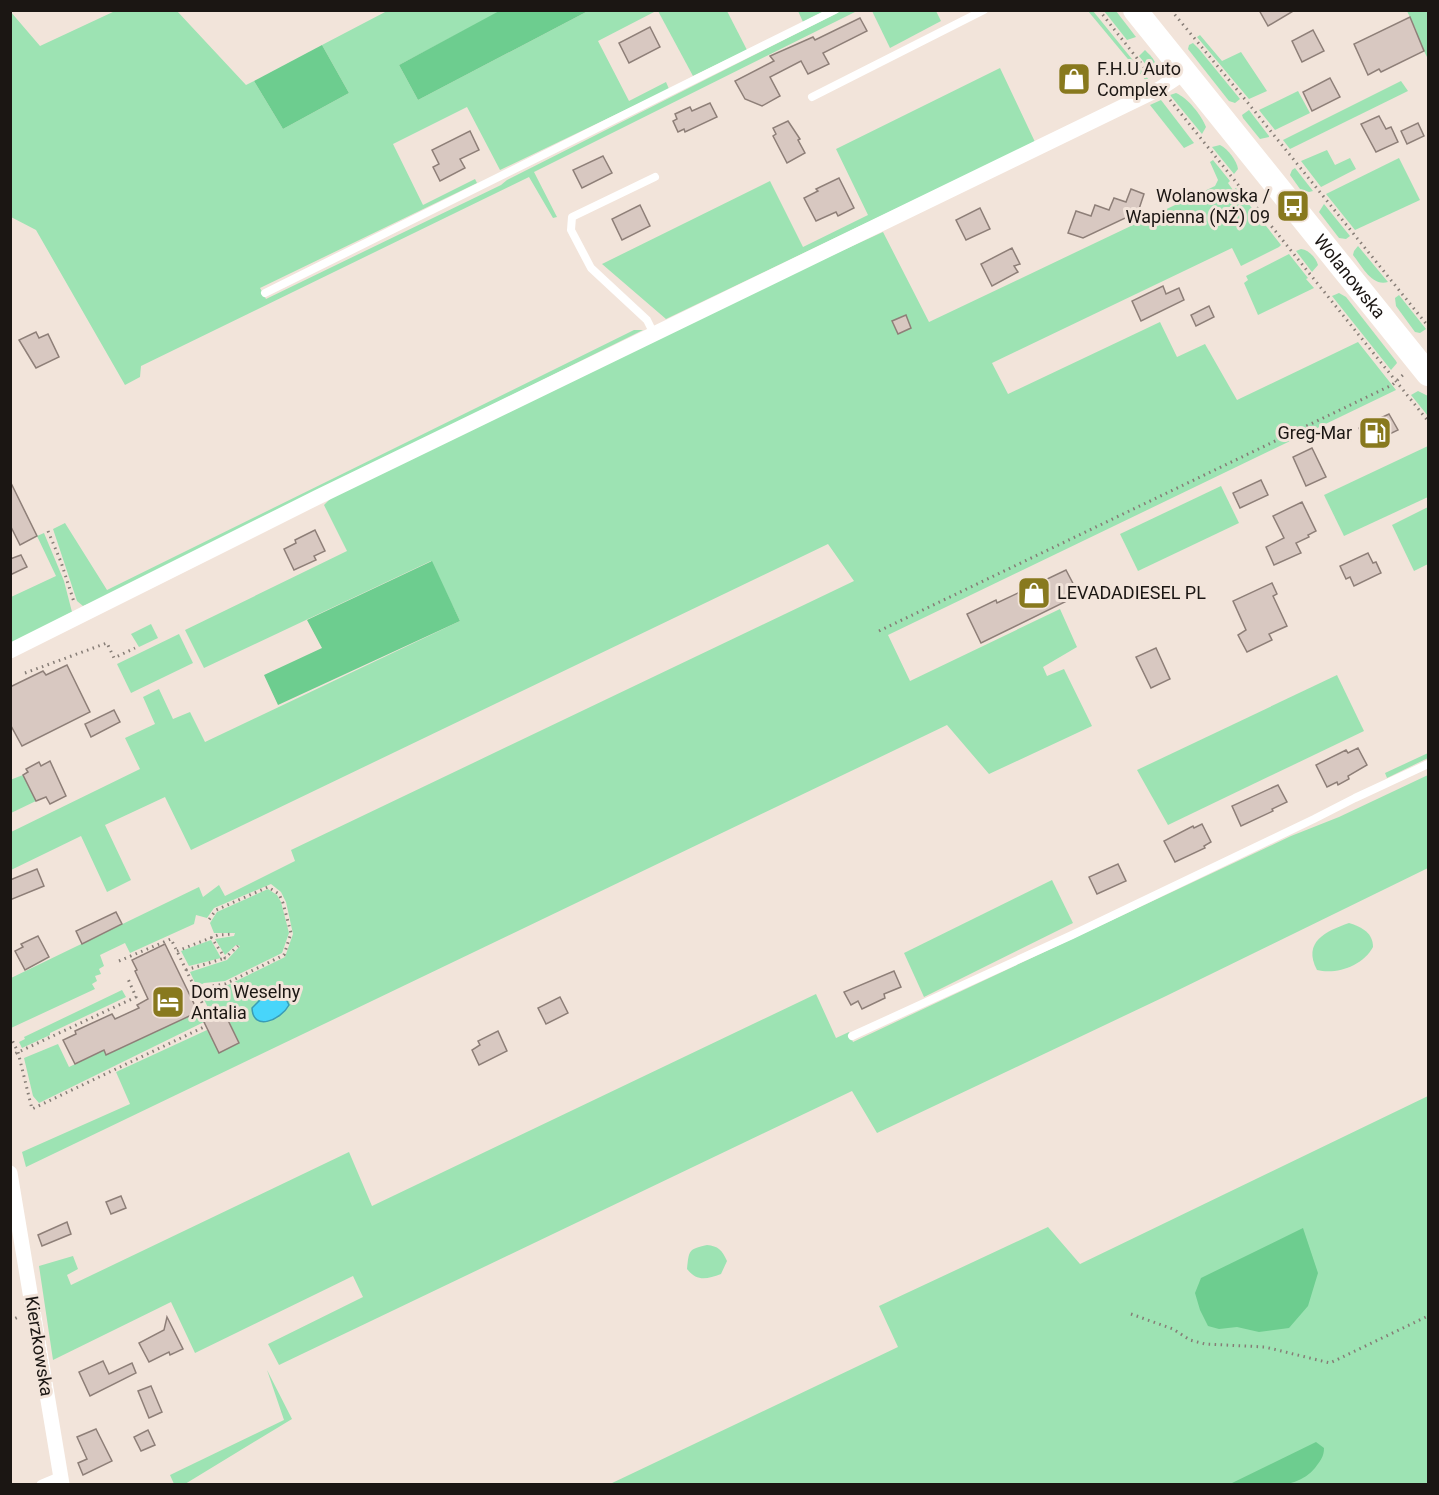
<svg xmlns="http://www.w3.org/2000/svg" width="1439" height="1495" font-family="Roboto,sans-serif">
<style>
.green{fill:#9de3b3}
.forest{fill:#6dcd8f}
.water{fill:#48d5fa;stroke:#3a9cb5;stroke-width:1.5}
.building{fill:#d8c8c1;stroke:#8e7f78;stroke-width:1.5}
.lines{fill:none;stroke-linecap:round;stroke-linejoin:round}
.path{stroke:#867d76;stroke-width:3;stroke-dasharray:1.5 4.5;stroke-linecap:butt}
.lane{stroke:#fff;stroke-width:8}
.street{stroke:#fff;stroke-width:15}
.primary{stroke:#fff;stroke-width:24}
.labels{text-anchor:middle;stroke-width:6;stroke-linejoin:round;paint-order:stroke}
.poi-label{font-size:18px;fill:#1b1613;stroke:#f2e4da;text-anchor:start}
.street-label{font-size:18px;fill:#1b1613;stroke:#f2e4da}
</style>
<rect width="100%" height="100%" fill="#f2e4da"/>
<g class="green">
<polygon points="10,11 40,46 115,11 177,11 246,85 254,81 283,129 349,93 322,45 387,11 501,11 399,65 418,100 588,11 656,11 598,41 629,101 666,82 669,89 500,170 467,107 393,144 423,205 475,179 477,183 260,288 266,299 501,185 507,180 841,11 857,11 534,172 557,217 553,218 529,177 141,366 140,377 125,385 36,230 11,217"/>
<polygon points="658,11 727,11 747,50 693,76"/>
<polygon points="798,11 824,11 803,22"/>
<polygon points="872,11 936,11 941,21 890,48"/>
<polygon points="1088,11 1093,11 1149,80 1147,82"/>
<polygon points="1104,11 1116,11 1136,37 1127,40"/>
<polygon points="1407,11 1428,11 1428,59 1415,33 1417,32"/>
<polygon points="1200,35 1222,61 1241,52 1267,91 1249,99 1197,37"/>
<polygon points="1193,43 1199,49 1240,99 1235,103 1229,101 1188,49 1189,45"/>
<path d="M1145,50C1153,58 1159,63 1155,76L1139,56Z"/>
<polygon points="1000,68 1035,142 666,319 602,264 770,181 803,247 868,215 836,149"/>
<polygon points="1401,81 1408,91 1290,149 1283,140"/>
<polygon points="1298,91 1310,113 1275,130 1259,110"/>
<path d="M1176,93C1188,98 1201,115 1206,127L1202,134L1170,95Z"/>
<polygon points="1161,100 1194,143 1184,148 1150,105"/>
<polygon points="1249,110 1269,136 1269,137 1260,139 1243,118 1242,115"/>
<path d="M1220,145C1228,149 1237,161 1238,169L1234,174L1212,147Z"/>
<polygon points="1327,150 1335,165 1350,158 1356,169 1321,187 1301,161"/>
<polygon points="1399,158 1420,200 1355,230 1326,194"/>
<polygon points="1213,160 1230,181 1228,183 1233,190 1236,188 1281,245 1279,247 1241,266 1232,248 992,363 1008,394 1160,322 1177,357 1205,344 1237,400 1358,342 1396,390 888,635 910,681 1060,609 1077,647 1043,667 1047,676 1064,669 1092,726 989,774 947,725 26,1167 22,1152 130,1104 116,1072 207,1030 219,1053 239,1043 225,1012 213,1018 200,991 226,986 285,957 293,934 286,902 281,892 271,884 214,908 207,918 196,915 194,924 130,953 125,943 100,955 104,966 99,969 101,974 95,976 97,981 92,984 95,989 11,1028 11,978 199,887 203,897 219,885 225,896 295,861 291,850 854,581 828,544 191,850 165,797 105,825 131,880 107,892 81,836 11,870 11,832 140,769 125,738 155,724 143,697 159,689 173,719 190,712 205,742 460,621 431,561 204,668 185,630 347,551 324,505 332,497 669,330 883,232 929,322 1215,186 1218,180 1210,162"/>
<polygon points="1295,168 1313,191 1309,192 1300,189 1290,175 1292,170"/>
<polygon points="1324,204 1350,236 1346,239 1339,238 1319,212"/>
<path d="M1358,246L1388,282C1372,287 1362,266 1353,255L1354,251Z"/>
<path d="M1301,249C1309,250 1316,258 1318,265L1312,272L1296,251Z"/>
<polygon points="1289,254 1308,278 1306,279 1314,288 1258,315 1244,283 1248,280 1246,276"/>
<polygon points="1339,293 1346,297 1396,361 1397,363 1391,370 1332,296"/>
<polygon points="1399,295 1426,329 1420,333 1415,332 1396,306 1395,298"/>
<polygon points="634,330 643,330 94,602 83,606 77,601 53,529 65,523 107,590"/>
<polygon points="1418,391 1428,396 1428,416 1411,395"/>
<polygon points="1428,446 1428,497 1344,536 1324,495"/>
<polygon points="1221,486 1239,523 1138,571 1120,534"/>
<polygon points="1428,507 1428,564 1414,571 1392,525"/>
<polygon points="44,533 64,581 72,612 11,644 11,597 56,576 37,536"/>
<polygon points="151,624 158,638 139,647 131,634"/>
<polygon points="179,634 193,663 131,693 117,664"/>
<polygon points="1337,675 1364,731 1168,825 1137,770"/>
<polygon points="1428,753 1428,758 1387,778 1385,773"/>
<polygon points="23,775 36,801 11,813 10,780"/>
<polygon points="1428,775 1428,868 1164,997 877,1133 852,1091 279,1365 268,1344 363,1297 353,1276 195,1353 171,1302 53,1360 39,1266 73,1256 78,1269 67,1275 71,1285 349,1152 372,1206 816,994 836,1038 849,1032 853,1042 1291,836 1339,817"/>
<polygon points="1052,880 1073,923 924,997 904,953"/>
<polygon points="268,889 277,895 281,902 289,933 282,953 225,981 204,983 197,987 190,972 227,960 240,946 236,945 225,955 215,939 234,936 235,933 214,933 210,923 217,912"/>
<path d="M1349,923C1362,927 1373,933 1373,947C1363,966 1336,975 1317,970C1302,942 1326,931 1349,923Z"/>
<polygon points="211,940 221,958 189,966 181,951"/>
<polygon points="122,990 126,997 50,1033 50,1035 22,1048 19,1042 25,1039 24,1037"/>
<polygon points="198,1012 204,1022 39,1103 33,1096 24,1058 58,1044 69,1067 104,1050 106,1055"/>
<polygon points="1428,1096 1428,1484 610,1484 898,1347 879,1306 1048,1227 1080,1264"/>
<path d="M707,1245C718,1246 722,1250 727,1261L721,1274C707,1279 697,1282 687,1269C689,1251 688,1249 707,1245Z"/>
<polygon points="267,1370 292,1419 185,1484 174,1484 170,1475 284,1420"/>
</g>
<g class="forest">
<polygon points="501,10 588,11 418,100 399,65"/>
<polygon points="322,45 349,93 283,129 254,81"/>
<polygon points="432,561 460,621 278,705 264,675 322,648 307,620"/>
<polygon points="1303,1228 1318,1273 1308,1306 1289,1328 1259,1332 1237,1327 1219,1329 1208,1326 1200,1310 1195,1293 1201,1278"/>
<path d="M1316,1442L1324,1448C1324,1457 1320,1461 1315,1468C1296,1492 1257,1485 1230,1484Z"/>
</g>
<path class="water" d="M277,993L284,995L289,1005C281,1020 253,1032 252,1008L260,1000Z"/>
<g class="building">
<polygon points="1259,10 1295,10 1268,26"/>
<polygon points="1410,17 1424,51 1381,72 1379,69 1368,75 1354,44"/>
<polygon points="860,18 867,31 823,53 829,64 808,74 801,61 770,77 780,96 762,106 745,99 735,81 774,61 770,56 813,37 815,40"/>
<polygon points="650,27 660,47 629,63 619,43"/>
<polygon points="1313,30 1324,51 1302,62 1292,41"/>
<polygon points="1330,78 1340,97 1312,111 1303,92"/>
<polygon points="710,103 717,117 685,132 684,129 678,132 673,121 677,119 675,114 690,107 692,111"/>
<polygon points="1379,116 1386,129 1391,127 1398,142 1376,152 1361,124"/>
<polygon points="788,121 800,139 798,140 805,153 787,163 773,136 776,134 773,128"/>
<polygon points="1418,123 1424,136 1407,144 1401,131"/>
<polygon points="470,131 479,150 460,159 465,168 440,181 433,167 439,164 432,150"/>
<polygon points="603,156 612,173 582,188 573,170"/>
<polygon points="839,178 854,208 838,216 836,212 816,221 804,198 818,191 816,189"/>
<polygon points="1131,189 1144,194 1138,212 1083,238 1068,233 1076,211 1091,216 1095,205 1109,210 1114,198 1126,202"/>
<polygon points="640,205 650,226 622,240 612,219"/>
<polygon points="980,208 990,229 966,240 956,220"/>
<polygon points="1012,248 1020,264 1014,266 1018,272 992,286 981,264"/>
<polygon points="1163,286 1166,294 1179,288 1184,300 1141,321 1132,301"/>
<polygon points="1209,306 1214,317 1196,326 1191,315"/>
<polygon points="906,315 911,328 898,334 892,321"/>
<polygon points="36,332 39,338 48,334 59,357 36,368 19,340"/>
<polygon points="1389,414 1398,430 1367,445 1359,428"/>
<polygon points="1312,448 1326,477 1306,486 1293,457"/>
<polygon points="1261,480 1268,495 1240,508 1233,493"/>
<polygon points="10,481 37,536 20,545 10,525"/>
<polygon points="1302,502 1316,531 1308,535 1309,537 1296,543 1301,553 1274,565 1266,547 1284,538 1273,516"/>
<polygon points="315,530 325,551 314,556 316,560 294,570 284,549 296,543 295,540"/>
<polygon points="1368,553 1373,563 1376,562 1381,573 1354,586 1350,577 1346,579 1340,566"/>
<polygon points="21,555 27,567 10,575 10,559"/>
<polygon points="1066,570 1079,595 981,643 967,614 996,600 997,603"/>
<polygon points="1272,583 1277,594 1273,596 1287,626 1269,634 1272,640 1247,652 1238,635 1246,630 1233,601"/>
<polygon points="1156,648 1170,679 1151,688 1136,657"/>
<polygon points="67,665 90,712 22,746 10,724 10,687 43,671 46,675"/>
<polygon points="114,710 120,722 91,737 85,724"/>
<polygon points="1358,748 1367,765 1348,776 1349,779 1338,785 1337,782 1327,787 1316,765 1346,750 1348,753"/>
<polygon points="50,761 66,796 50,804 46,797 36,801 23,775 28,772 26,769 39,762 41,766"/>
<polygon points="1278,785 1287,802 1272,809 1273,811 1241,826 1232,806"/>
<polygon points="1202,824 1211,842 1204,846 1205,848 1175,862 1164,841 1193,826 1194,828"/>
<polygon points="1118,864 1126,881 1097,894 1089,877"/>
<polygon points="37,869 44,886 10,900 10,880"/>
<polygon points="116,912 122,924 82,944 76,931"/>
<polygon points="38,936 49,957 25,970 15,951 23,947 21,944"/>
<polygon points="165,944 198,1012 106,1055 104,1050 75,1064 63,1040 76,1034 75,1031 112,1014 115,1019 139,1008 137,1005 148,999 135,971 137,970 132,960"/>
<polygon points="894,971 901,987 884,994 885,998 862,1009 858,1001 851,1005 844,992"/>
<polygon points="560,997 568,1013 546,1024 538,1008"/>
<polygon points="224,1012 239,1043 219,1053 204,1022"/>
<polygon points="498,1031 507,1051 479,1065 472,1050 480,1045 478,1041"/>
<polygon points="121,1196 126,1208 111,1214 106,1202"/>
<polygon points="67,1222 71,1234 42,1246 38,1235"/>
<polygon points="167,1317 183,1349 170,1355 169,1352 149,1362 139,1343 164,1330"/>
<polygon points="103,1361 109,1374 132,1363 136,1373 90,1396 79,1372"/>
<polygon points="151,1386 162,1412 149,1418 138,1391"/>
<polygon points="96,1429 112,1461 83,1475 78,1463 87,1459 77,1437"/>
<polygon points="148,1430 155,1445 141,1451 134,1437"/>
</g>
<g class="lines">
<g class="path">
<polyline points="1099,10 1151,76"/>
<polyline points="1171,10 1248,103 1428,326"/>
<polyline points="1170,100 1428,421"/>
<polyline points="48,531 61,562 74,602"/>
<polyline points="879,631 1392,385 1403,375"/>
<polyline points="25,673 107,643 114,658 135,648"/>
<polyline points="211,937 225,958 238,946"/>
<polyline points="177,951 218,935 234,934"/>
<polyline points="119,961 171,939 210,1019"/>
<polyline points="186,970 225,958"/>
<polyline points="195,989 225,984 284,955 291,933 283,903 279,894 268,887 216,910 208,921"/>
<polyline points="10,1036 18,1052 32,1109 206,1026"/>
<polyline points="10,1056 136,997 128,979"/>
<polyline points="1131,1314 1173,1329 1190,1340 1205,1344 1265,1347 1330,1363 1428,1316"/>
<polyline points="10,1321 20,1316"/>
</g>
<g class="lane">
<polyline points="812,97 984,10"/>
<polyline points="265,293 835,10"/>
<polyline points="654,334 647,320 591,268 571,230 572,217 655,177"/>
<polyline points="852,1036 1072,935 1314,819 1355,798 1428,764"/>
<polyline points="41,1484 60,1476"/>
</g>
<g class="street">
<polyline points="10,651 318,497 1161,88 1185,72"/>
<polyline points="10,1173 62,1484"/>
</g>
<path class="primary" id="s1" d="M1135,10L1428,374"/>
</g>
<defs>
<g id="shop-square" transform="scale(1.725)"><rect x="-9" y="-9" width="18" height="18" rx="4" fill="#88791e" stroke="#f2e4da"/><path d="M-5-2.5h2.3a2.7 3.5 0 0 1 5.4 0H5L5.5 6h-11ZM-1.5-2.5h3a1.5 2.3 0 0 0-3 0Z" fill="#fff"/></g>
<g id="bus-square" transform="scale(1.725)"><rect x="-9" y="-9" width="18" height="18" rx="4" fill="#88791e" stroke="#f2e4da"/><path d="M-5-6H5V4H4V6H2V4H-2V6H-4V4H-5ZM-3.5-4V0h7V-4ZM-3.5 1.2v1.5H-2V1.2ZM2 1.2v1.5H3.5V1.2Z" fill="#fff"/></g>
<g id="fuel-square" transform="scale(1.725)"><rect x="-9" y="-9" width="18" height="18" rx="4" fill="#88791e" stroke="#f2e4da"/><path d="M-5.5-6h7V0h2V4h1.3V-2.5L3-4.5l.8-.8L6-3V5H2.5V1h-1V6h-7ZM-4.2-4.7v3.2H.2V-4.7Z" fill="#fff"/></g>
<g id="hotel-square" transform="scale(1.725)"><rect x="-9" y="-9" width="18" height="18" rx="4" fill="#88791e" stroke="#f2e4da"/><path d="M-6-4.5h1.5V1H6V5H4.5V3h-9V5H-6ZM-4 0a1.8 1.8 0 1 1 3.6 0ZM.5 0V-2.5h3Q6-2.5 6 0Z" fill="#fff"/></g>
</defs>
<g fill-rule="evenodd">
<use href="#shop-square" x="1074" y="79"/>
<use href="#bus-square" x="1293" y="206"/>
<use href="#fuel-square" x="1375" y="433"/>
<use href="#shop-square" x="1034" y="593"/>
<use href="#hotel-square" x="168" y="1002"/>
</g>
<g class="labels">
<g class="poi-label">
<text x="1097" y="75">F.H.U Auto<tspan x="1097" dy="21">Complex</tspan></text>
<text x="1270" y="202" text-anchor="end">Wolanowska /<tspan x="1270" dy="21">Wapienna (NŻ) 09</tspan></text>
<text x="1352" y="439" text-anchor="end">Greg-Mar</text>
<text x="1057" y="599">LEVADADIESEL PL</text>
<text x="191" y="998">Dom Weselny<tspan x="191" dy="21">Antalia</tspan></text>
</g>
<g class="street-label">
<text dy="6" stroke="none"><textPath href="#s1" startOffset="342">Wolanowska</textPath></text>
<text transform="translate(39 1346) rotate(81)" y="6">Kierzkowska</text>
</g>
</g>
<rect width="1439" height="1495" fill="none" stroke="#1b1613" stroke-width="24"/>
</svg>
